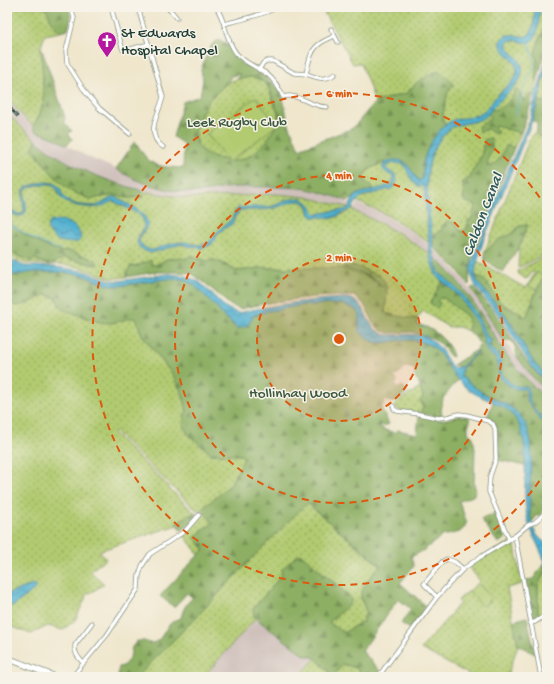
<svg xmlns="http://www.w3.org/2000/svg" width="554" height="684" font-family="'Gochi Hand',sans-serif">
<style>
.industrial{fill:#cfc0bb}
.grass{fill:url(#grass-dots);stroke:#688452;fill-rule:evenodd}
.forest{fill:url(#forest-firs);stroke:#56764c;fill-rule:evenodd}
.pitch{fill:#b2cb71;stroke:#688452}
.water{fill:url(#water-waves);stroke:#387682}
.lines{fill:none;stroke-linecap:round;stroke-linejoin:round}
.stream{stroke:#51b0d0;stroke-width:1}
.minor-casing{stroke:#879280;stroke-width:5}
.highway-casing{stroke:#879280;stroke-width:7}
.minor{stroke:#fff;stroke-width:3.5}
.highway{stroke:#fff;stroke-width:5.5}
.rail-casing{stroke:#1f3d34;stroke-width:2.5}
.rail{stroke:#f7f3e8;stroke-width:1;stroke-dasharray:3;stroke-linecap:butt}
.ring{fill:none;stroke:#de580e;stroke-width:2;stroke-dasharray:7 5}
.labels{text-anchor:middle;stroke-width:3;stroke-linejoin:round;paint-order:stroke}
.poi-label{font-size:15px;fill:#1f3d34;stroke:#f7f3e8;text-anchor:start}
.park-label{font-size:15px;fill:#3c5940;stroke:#f7f3e8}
.water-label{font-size:16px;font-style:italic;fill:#2c5a5b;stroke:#f7f3e8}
.centre{fill:#de580e;stroke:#f7f3e8;stroke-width:2}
.ring-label{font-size:12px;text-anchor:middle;font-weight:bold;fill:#de580e;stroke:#f7f3e8;stroke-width:3;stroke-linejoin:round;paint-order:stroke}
</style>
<defs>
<pattern id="grass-dots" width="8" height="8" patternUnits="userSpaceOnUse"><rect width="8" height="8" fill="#b2cb71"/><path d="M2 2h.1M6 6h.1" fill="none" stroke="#90a65e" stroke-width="1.8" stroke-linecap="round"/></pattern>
<pattern id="forest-firs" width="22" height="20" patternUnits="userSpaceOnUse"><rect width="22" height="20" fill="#8daf63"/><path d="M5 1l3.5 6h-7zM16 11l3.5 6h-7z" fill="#739052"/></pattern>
<pattern id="water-waves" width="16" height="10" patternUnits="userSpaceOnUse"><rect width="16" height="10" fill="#51b0d0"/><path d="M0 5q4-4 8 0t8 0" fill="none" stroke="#4390aa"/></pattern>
</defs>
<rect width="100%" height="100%" fill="#f7f3e8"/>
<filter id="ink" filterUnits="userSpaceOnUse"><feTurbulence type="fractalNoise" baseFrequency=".025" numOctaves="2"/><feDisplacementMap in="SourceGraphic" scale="8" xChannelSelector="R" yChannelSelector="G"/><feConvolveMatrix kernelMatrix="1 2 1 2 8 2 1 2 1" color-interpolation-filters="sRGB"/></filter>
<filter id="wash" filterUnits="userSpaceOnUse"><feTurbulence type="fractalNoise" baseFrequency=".012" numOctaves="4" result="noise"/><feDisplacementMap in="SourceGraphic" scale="16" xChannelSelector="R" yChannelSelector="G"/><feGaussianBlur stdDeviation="0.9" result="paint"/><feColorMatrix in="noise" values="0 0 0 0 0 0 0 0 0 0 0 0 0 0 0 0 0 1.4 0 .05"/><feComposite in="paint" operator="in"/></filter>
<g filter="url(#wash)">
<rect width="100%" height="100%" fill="#efe6cc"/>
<g class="industrial">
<polygon points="7,98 19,112 33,126 35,131 54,138 88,157 116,169 136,180 173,190 190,192 207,192 231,187 281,187 306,189 321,192 349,201 347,207 324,200 210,198 186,198 135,190 117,185 95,176 63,159 39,144 14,120 7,114"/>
<polygon points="357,203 381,213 408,229 429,245 430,254 400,234 374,220 354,211"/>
<polygon points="433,249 450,264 466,283 481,305 496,329 511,350 530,374 547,392 547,399 539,392 518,369 504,351 471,298 458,281 443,265 434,257"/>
<polygon points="256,618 304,655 316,658 299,677 209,677 206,675"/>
</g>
<g class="grass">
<polygon points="7,7 43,7 48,12 52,24 60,32 45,35 41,47 44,101 39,116 33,126 19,112 7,98"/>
<path d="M321,7H535C534,16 535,31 526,37L513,35L505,36L500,41C500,54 516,57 517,69C517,71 517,73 516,75C512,83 505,87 499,93C493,99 488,109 481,113C470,120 457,117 446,125L443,120V113L448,92L453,84L416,83L407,93L375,102L361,63L353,64Z"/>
<path d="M540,7H547V26L540,37L535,54L537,60L536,77L537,82L533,95L529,94L524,102L520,93C508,95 510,104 502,108C498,110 495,109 491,110L495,105L516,85L522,77L519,60L508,48L506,45L507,42C515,37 523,44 531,41Z"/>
<polygon points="547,67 547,107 539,100 542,87 541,84 545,77"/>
<path d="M253,77C268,83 267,84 272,98C274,104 278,108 278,115C279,123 275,128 271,134C264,148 251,158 236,161C227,162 214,158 207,154C199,150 194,140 195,131C197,123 205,104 210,98C215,93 221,87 226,84C234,78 244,78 253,77Z"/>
<path d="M7,114L14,120L36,141L90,199L115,195L128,198L144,197L140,191L186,198L277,194L307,197L347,207L348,206L349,207L344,210L334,211L316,214L313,212L311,205L305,201L285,200L278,204L269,207L238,208L234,213L232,218L227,223L218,231L210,242L205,244L198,245L191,243H173L153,250C147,250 142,246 139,241L140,237L146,229L144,216L142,213L136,209L116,197C108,198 103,204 95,206C87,205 76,206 68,201C63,198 62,194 60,189C54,177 35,184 26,187L23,201L24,211C18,218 11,211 7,205Z"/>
<path d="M488,114L490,117L487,121L478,127H493L496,124C504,129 512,130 521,133L514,148L507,145C502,154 499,163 489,167C485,161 489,154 492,148L483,147L481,157L473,170L471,177L467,180L463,182L464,201L476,205L471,220L464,232L460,231L454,223L435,234L432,240C429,207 419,165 442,137C445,134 447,131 451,128C462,121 478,125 488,114Z"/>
<polygon points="537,129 537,135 547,140 547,253 518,268 519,247 527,225 519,226 514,232 508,236 499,239 484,253 529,140"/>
<polygon points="385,162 383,166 394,177 392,185 373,190 370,184 367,184 363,177 369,169"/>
<path d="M390,163H400L404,165C409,172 411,181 419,186L424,185L429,243L399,222L381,212L356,201L361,197L393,188L396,175L386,169V166Z"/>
<path d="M45,184L53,185L56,188L60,197L77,206L93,208L113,201L139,214L143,219L144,228L139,236V247L151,253L182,244L188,247L192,246L201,248L206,247L211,245L218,234L222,230L232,224L235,217L240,210C252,210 266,211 278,207C286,204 294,198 302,202C309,205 308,212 312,217H324L333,218L340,215L344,214L353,208L354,209V211L374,220L400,234L430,254L434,270L438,278L442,282L430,303L438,302L437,301L440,298H444L468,317L469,328L468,331L459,327H448L423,311L417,319L402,317L385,313L387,292L379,284L287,268H259L237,271L224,264L214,260L207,261L199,259L195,257H190L184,259C180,258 172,258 167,259C162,261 158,265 152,266L150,261L139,265L131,266L127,272L126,277L117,278H110L78,267L59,264L49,265L24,263L16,260L10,255L7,249L12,253L31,261L35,259L49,265L64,258L95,265L63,252L54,250L24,235L7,219V208L10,212L21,216L26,212C26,206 25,201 24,196C23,186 39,185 45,184ZM355,266L382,277L381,284L362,273L344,267Z"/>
<polygon points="547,255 547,275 536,292 531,304 527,316 525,317 522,314 499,302 488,284 482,278 476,276 475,271 477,261 526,288 535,273 532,272 529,277 526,279 519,275 518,271"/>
<polygon points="46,294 56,298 60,306 136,318 142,335 173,375 183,395 187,411 188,434 211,454 241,455 245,457 230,485 202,509 203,510 197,510 194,508 115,432 113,433 169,487 169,490 171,490 196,514 192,514 176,523 177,525 99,551 106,559 90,571 104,584 92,592 86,594 85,599 75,620 63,630 48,626 31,634 7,625 7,604 9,606 16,604 36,588 36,586 33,585 7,594 7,302 16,306 29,303"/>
<path d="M420,388L423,397L420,401C424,406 423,408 420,413C415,412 397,412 395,407C395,406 395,404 395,403Z"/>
<polygon points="307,503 380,566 367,581 361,598 366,611 363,621 343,634 329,622 350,603 282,569 281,576 253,609 254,617 256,618 206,674 209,677 137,677 205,608 256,554"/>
<polygon points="205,512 213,523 197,535 197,541 204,549 199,555 183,534"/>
<polygon points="512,541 514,541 522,584 507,588 518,645 507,677 472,677 472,676 421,649 460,603 458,600 469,591 483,606 491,599 478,583 480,581 469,567 478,560"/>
<polygon points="547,570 547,613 541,617 538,612 538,584"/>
<polygon points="316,658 333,676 343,664 356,668 367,677 299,677"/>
</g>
<g class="forest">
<polygon points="43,7 68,7 71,18 68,30 60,32 52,24 48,12"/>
<polygon points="547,26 547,43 537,82 536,77 537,60 535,54 540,37"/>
<path d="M220,40L229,46L237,58L243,64L249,66L251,65L281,91L283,98L288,122L299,149L353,128L375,102L407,93L416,83L428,76L434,72H441L451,80L453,84L448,92L443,113V120L446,125C435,135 426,148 423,163C423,168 423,173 423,179L419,181L406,163L402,161L385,162L369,169L363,177L367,184H370L373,190L358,194L349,201C335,197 322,192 307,189C286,186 260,187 238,187C226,187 214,191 202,192C172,194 140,184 116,169L135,141C139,147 144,157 151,162C160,168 172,167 183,168L184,144L173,137L183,102L200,96L203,80L201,70L208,51L214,42ZM240,74L236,79L253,77L261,80L266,84L271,92L278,113V122L266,142L254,153L246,158L234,161L215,158L203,152L196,142L195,132L202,112L210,99L227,83L231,76Z"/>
<polygon points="41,47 65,117 64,122 72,131 68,134 73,139 67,145 54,138 35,131 33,126 39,116 44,101"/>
<path d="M516,89L520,93L524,102L529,94L533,95L529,109L521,133C512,130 504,129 496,125L494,127L497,131L498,134L491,132L488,129L480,132L478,127L487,121L490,117L488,114L491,110C505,109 511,101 516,89Z"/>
<polygon points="539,100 542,102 545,101 545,105 547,107 547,140 537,135 537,122 532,121"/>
<path d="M33,138C63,164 102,180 140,190L144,197L128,198L115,195L90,199L72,192L61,183L48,169L32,148L36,141Z"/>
<path d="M491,138C491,141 493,145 492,148C491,156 485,158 489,167C499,163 502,154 507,145L514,148L491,206L472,257L470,268L469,285L456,268L433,247C432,237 433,235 442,230V226L448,221L454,223L460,231L464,232L468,226V220H471L476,205L464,201L463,182L467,180L471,177L473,170L481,157L485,139Z"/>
<path d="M7,219C21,235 43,247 63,252L66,250L96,260L98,264L95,265L64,258L49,265L36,259L31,261L12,253L7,249Z"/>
<polygon points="528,225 519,247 503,272 485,261 484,253 499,239 508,236 514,232 519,226"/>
<path d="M192,255L199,259L207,261L214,260L224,264L232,269L237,271L259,268H340L366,276L379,284L387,292L385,313L402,317L418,319L417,324C422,326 428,327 432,330C441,336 452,347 453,357L450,356L441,344L432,338L412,332L389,333L382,331L379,329L372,322L371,317L363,303L354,296H334L313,297L267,303L240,309L230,305L205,283L191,273L175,272H156L126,277L127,272L131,266L139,265L151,260L152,265H157L167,259L181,258L186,259Z"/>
<path d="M434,257C454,274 469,295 483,317C490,328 496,340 504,351C516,368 531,385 547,399V421C540,416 532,409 530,401C528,397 529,392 528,387C523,385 518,388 513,385C510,383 511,383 509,381C507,379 505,379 504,377C499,371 501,363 498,356C496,353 492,351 489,347V344L491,341L488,338L475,312L463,295L445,277L443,276L439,272Z"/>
<polygon points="355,266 382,277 388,290 377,281 362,273 342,267"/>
<path d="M7,267L9,270L15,275L34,272H61L82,275L92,280L118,286L165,279H184L194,285L217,308L223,316L229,320L236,329L248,325L254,315L268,311L277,310L302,305L341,304L353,308L356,310L359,315V331C364,335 368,340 374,342C384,344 392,341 402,340C412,339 425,342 434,348C445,356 450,370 458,380L443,398L441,412L443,416L438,417L420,413C423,408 424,406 420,401L423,397L418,380L415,378V369L406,367L394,377L398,381L395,384L398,389L400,388V387L403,386L407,393L393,402L385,400L381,408L389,424L384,426L377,424L385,430L395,433L397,430L417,434L419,415L438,420L447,419L460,416L469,417L470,422L468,426V433L473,437L475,449L474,484L476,491L473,496L459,501L467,523L465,524V527L460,532L442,536L424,550L411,557L414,566L400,583L426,606L410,629L401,623L411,609L398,599L362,651L380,671L376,677H367L356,668L343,664L333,676L316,658L304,655L254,617L253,609L281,576L282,569L296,556L301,554L351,597V603L329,622L343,633L363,621L366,611L361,598V593L367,581L380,565L307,503L256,554L205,608L137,677H119L118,672L119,667L123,666L130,658L132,647L137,641C138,641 143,641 144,641C148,642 148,644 153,643C165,640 164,621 181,618C183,609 186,603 193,598L187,593L174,607L160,596L204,549L195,538L197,535L213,523L202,509L230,485L245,457L241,455L211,454L188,434L183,426L184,416L187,411L183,395L173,375L142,335L136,318C127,318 120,322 111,323C98,324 77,314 64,310L60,306L56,298L46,294L29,303L16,306L7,302Z"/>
<path d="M547,275V377L534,363L507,317L483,288L478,283L476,276C491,281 490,290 499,301C505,309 518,309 525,317L527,316L531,304L536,292Z"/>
<path d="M442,282C457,289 476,317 482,332C484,337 484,342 486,347C488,353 495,355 498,361C499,365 498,369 499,373C501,381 512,389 520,389C522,389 524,389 526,389V397L528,402L539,419L547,423V508L539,516L538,515L536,516L534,520L531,522L530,502L531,441L527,427L520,416L510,406L478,390L461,376L462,368L478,352V351L461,367L453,365L475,351L478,347L481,346L475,337L468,331C469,327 469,323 467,319L468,317L444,298H440L437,301L440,303L439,306L437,308L430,303Z"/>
<polygon points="474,287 499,318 524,358 547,386 547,392 530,374 517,357 515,346 511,340 504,341 496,329 471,288"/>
<path d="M493,402C498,404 503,406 508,409C525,423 525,446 525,466L498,460C498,451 500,427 493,421C491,419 489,419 487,418Z"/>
<polygon points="496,513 506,538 498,543 481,519"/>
<polygon points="192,514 196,514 196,517 188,526 181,531 176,523 187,516"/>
<polygon points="542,566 547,569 547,570 538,584 538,612 541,617 532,620 526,582 527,580 533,579"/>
<polygon points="527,617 535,654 518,645 513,621"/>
</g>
<g class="pitch">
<polygon points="256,97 277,125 229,162 207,134"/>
<polygon points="537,272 544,276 536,290 529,286"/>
<polygon points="478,583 491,598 483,607 469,591"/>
</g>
<g class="water">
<path d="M535,7H540C538,18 541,47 522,42C517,40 512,39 507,42C505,54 532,59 519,81C512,90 503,97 495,105C491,109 488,116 483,118C473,124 461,122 451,128C446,131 442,137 439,141C420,169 429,204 432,236C433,247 433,272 445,277L463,295L475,312L488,338L492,340C484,350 495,350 499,356C502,361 500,367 501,372C502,377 507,380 511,383C516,388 523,385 528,387C529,392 528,397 530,401C532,409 540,416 547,421V423L539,419L528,402L526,397V389H515L509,385L501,379L499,374L497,361L495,358L487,351L485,345L484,339L481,331L471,313L457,294L445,283L438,278L434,270L430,258L424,186L420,187C411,183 409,173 404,165C398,162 392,163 386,166V169L396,175L397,179L395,185L393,188L361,197L357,201L352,209L333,218L324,217H312L310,215C309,213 309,211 309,209C304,194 287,204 278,207C275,208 272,208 269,209C259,210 249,210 240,210L235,217L232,224L222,230L218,234L211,245L201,248L192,246L191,247L182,244L151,253L145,251L139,247L137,242L139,236L144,228L143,219L139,214L113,201C108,203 104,206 99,207C95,208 91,207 87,207C78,206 68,206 61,198C58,194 59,189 54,186C48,183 28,185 25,191C22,198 30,206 24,215C16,218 12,214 7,208V205L16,214H22L24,211C24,202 20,194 26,187C35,184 54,177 60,189C62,194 63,198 68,201C76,206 87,205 96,206C103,204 108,198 116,197C127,205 146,210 148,225L140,237L139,241C142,246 147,250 153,250C162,247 173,242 183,242C190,242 197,247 205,244C211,242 214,236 218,231C222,226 228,224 232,218C234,215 235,211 238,208C243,207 248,207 253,207C258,207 264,207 269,207C281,205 292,194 304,200C311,204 311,209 316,214L334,211L344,210L349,207L353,199L358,194L392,185L394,177C387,173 379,171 385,162C388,161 392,160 395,160C407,159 412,173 419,181L422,179C423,173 423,167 424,160C427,147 439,127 451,121C461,117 472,119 481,113C489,108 494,97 502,91C507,86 516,80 517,72C519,59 500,54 500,41C510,26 525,44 531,32C535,25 534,15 535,7Z"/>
<polygon points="547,56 547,67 545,77 542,81 540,95 532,121 484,239 476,266 475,274 478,283 507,317 534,363 547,377 547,384 534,369 525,356 503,320 476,287 472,277 471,273 471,267 474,257 505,177 530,119 537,90 540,83"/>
<path d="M62,220C72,224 79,227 81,238L78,242C72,243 65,243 59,241C52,238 42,226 52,221C55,220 59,221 62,220Z"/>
<path d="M7,255L13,261L24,266L56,267L83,271L109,280L119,281L169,274L185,276L198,281L204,286L225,307L235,312L238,313C269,306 300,301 331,299C339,299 348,296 355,301C367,308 367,327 381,333C386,336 391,335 396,335C408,335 421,333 431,340C437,344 442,350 445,356C448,360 449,365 453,368L461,367L478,351V352L462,368L461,376C468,382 475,388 483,393C501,404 515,404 526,425C543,457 512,524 547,544V565L542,566L545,562C539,547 531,533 527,517C520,485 535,437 510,412C506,408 502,406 497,404C485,398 472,394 463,385C450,374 446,357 433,347C424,341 411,339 401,340C392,341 383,344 374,342C368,340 364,335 359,331V315L356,310L353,308L341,304L302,305L277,310L268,311L254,315L248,325L238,329L229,320L223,316L217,308L194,285L184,279H165L118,286L105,284L82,275L61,272H34L15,275C5,269 7,265 7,255Z"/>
<polygon points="33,585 36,586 36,588 16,604 13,606 9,606 7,604 7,594"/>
</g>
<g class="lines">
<g class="stream">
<path d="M515,115C520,98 525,82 535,67L529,41"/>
<path d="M7,222C18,230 29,236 41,242C47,245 53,249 60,249"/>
<polyline points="344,410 345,412"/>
<polyline points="347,415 348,418"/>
</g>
</g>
</g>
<g filter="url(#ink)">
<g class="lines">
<g class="minor-casing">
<g id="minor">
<polyline points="71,7 74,18 66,51 67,63 86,93 99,108 130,134"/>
<polyline points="111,7 122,47 123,50 127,50 149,44"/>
<path d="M138,7L163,97C159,114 144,134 163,147"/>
<polyline points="166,7 172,12 177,18"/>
<path d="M216,7C226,21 225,39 236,53C244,63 257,67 267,74C274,80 280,89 283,97C294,94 301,99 311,103C316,105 321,107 327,107"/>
<path d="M224,24C239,20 265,15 277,7"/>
<polyline points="331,29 338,42"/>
<path d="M259,70L263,63L267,61H273L294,73L306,74C308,65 310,52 317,46C322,41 329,39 334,36"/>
<path d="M306,74C317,77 324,82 335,74"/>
<polyline points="393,406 394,409 397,411 419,414 438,418 447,417 459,414 467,415 488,421 493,424 495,429 496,459 490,476 489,489 489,492 509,539"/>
<polyline points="515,536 541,677"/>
<polyline points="437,597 424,584 442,562 447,559 455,562 463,569"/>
<polyline points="530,623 535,622 547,614"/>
<path d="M83,663C78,657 74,653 75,645L92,623"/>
<polyline points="7,666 9,659"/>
<polyline points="72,677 107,635 138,589 139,575 142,566 150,554 185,531 199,515"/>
<polyline points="378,677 437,597 463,569 479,558 515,536 528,525 535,522 547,511"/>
</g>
</g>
<g class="highway-casing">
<polyline id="highway" points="7,658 56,677"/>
</g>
<use href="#minor" class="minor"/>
<use href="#highway" class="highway"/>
<g class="rail-casing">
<polyline id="rail" points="7,104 17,116"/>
</g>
<use href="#rail" class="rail"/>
</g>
</g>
<circle cx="339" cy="339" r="82" fill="#de580e" fill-opacity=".12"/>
<g class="ring">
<circle cx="339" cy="339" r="82"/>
<circle cx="339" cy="339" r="164"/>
<path d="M546 471A246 246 0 1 1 546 207"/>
</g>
<defs>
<g id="church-pin" transform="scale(1)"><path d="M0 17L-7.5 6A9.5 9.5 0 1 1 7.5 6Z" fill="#b5179e" stroke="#f7f3e8"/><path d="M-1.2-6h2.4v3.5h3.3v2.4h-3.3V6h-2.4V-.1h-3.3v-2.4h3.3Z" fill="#fff"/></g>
</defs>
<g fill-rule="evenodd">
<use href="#church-pin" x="107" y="41"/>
</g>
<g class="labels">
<g class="poi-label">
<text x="121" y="37">St Edwards<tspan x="121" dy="17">Hospital Chapel</tspan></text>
</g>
<g class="park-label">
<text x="237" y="126">Leek Rugby Club</text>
<text x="298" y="397">Hollinhay Wood</text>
</g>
<g class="water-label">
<text transform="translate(481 214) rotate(-69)" y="6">Caldon Canal</text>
</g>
</g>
<circle cx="339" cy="339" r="6" class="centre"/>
<g class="ring-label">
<text x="339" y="97">6 min</text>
<text x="339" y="179">4 min</text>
<text x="339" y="261">2 min</text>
</g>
<rect width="554" height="684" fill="none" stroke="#f7f3e8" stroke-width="24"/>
</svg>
